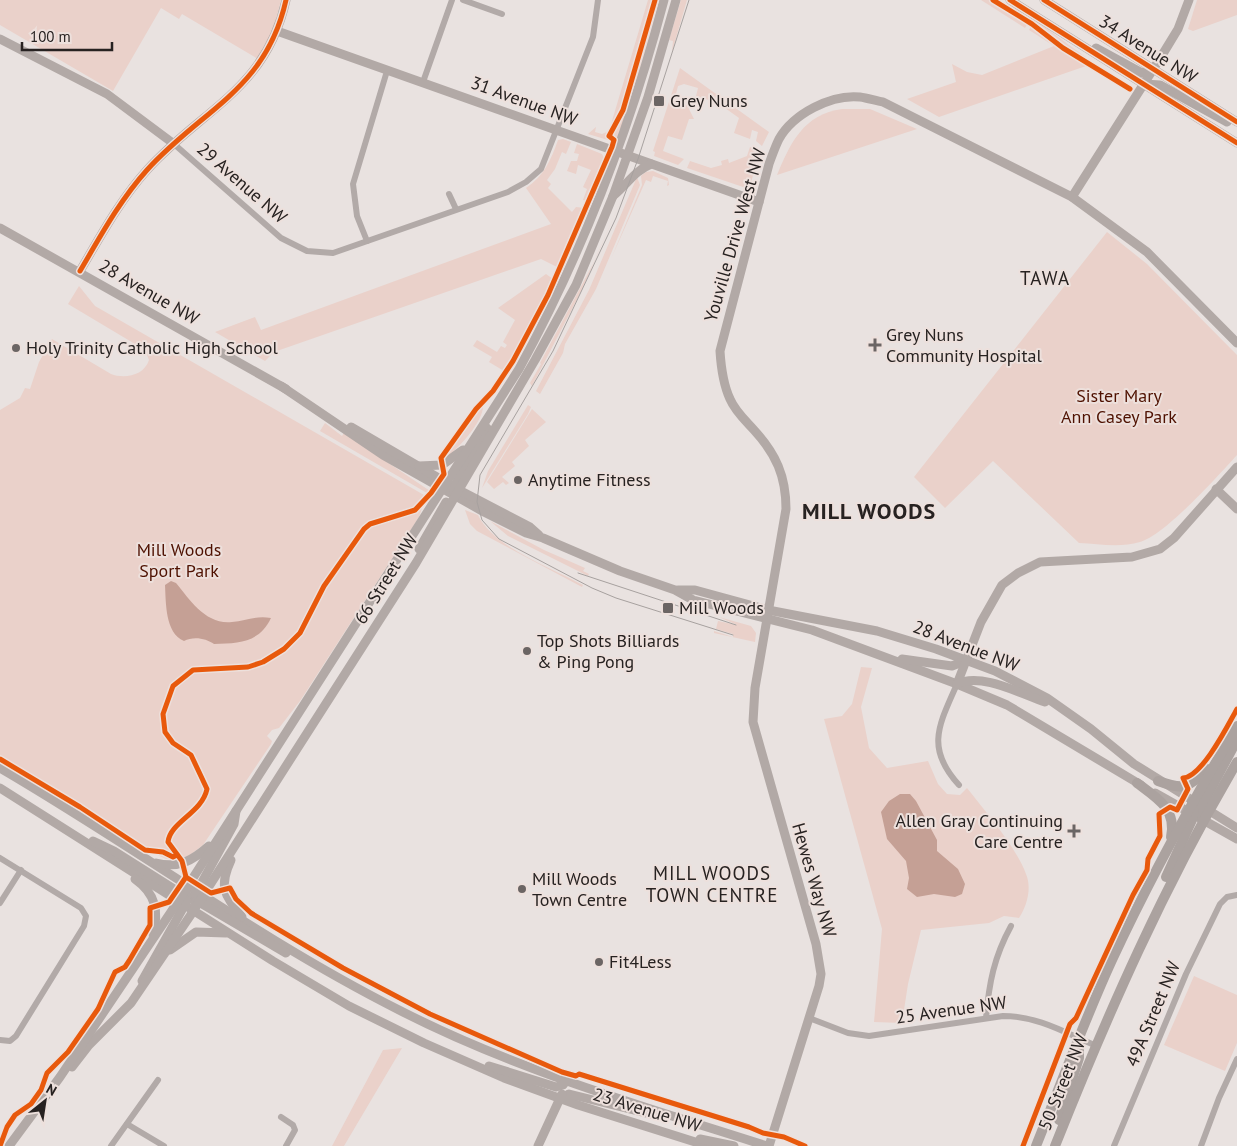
<svg xmlns="http://www.w3.org/2000/svg" width="1237" height="1146" font-family="'PT Sans',sans-serif">
<style>
.green{fill:#ead1ca}
.water{fill:#c5a095}
.lines{fill:none;stroke-linecap:round;stroke-linejoin:round}
.street{stroke:#b2aaa8;stroke-width:6}
.secondary{stroke:#b2a9a6;stroke-width:9}
.primary{stroke:#aba29f;stroke-width:10}
.tram{stroke:#a7a19f;stroke-width:1}
.cycleway-casing{stroke:#ede0dc;stroke-width:8}
.cycleway{stroke:#e8590c;stroke-width:5}
.poi-dot{fill:#6b6564;stroke:#ede0dc;stroke-width:2}
.labels{text-anchor:middle;stroke-width:4;stroke-linejoin:round;paint-order:stroke}
.street-label{font-size:18px;fill:#272221;stroke:#ede0dc}
.poi-label{font-size:18px;fill:#272221;stroke:#ede0dc;text-anchor:start}
.park-label{font-size:18px;fill:#4f1101;stroke:#ede0dc}
.neighbourhood-label{font-size:19px;letter-spacing:1px;fill:#272221;stroke:#ede0dc}
.district-label{font-size:22px;font-weight:bold;letter-spacing:1px;fill:#272221;stroke:#ede0dc}
</style>
<rect width="100%" height="100%" fill="#e9e2e0"/>
<g class="green">
<polygon points="0,0 281,0 274,27 258,59 182,14 179,19 161,8 113,91 0,25"/>
<polygon points="648,0 653,0 623,108 608,140 588,134 596,127 595,132 602,134 609,131"/>
<polygon points="656,0 659,0 631,99 618,136 614,139 611,137 624,112"/>
<polygon points="681,0 687,0 672,52 673,41 669,40"/>
<polygon points="981,0 991,0 1028,23 1025,28"/>
<path d="M995,0C1012,0 1068,45 1086,57L1088,62Z"/>
<polygon points="1197,0 1237,0 1237,15 1193,31 1188,29"/>
<polygon points="1031,26 1087,64 1086,66 939,117 907,99 956,82 952,64 967,72 982,75 1054,46 1029,30"/>
<polygon points="680,68 769,132 762,146 756,141 758,132 752,130 750,139 734,133 739,118 718,103 696,96 698,88 684,84 678,86 674,101 687,105 694,119 689,119 682,140 668,136 663,151 684,159 678,165 654,156 655,152 653,151"/>
<path d="M842,109H870L917,129L777,175C790,143 804,114 842,109Z"/>
<path d="M563,139L571,142L566,154L562,152L555,169L547,180L551,184L548,188L572,212L576,207L584,208L559,268L541,259L274,352L265,361L215,332L255,317L261,330L551,224L526,188C544,176 551,160 558,140Z"/>
<polygon points="577,144 602,154 604,158 587,201 583,200 587,189 583,187 591,170 578,165 576,174 567,171 571,161 577,161 579,154 574,153"/>
<polygon points="750,147 760,152 749,189 687,168 690,161 711,168 722,165 721,161 728,159 729,163 747,156"/>
<polygon points="653,171 668,178 669,185 667,186 668,181 653,176 651,182 646,180 611,259 642,185 641,176 646,172"/>
<polygon points="637,177 640,185 596,289 565,344 563,353 540,394 536,391 589,290"/>
<polygon points="625,191 582,290 532,386 530,383 541,364 540,363 593,264"/>
<path d="M1107,232L1147,264L1237,355V455C1218,476 1165,535 1140,542C1120,548 1099,544 1079,543L993,461L945,508L914,477Z"/>
<polygon points="546,274 553,279 510,362 504,371 489,362 492,357 473,346 477,340 497,352 501,346 505,348 507,345 503,342 515,320 498,308"/>
<path d="M79,286L95,306L102,310L424,495L418,504L422,508L419,517L300,701L279,728L272,730L267,736L272,741L271,744L203,845L186,858L175,859H166L153,853L110,824L0,756V410L20,398L25,388L30,389L39,362L52,339L111,374C124,379 144,376 149,360L145,350L68,304Z"/>
<path d="M483,404C485,421 456,451 443,460V456Z"/>
<polygon points="528,405 531,407 528,414 482,488 488,471"/>
<polygon points="532,409 546,422 525,440 529,446 512,462 515,466 502,477 509,483 506,485 503,482 494,489 487,482"/>
<polygon points="325,423 342,436 344,433 430,491 427,493 320,431"/>
<path d="M465,510L478,515C493,547 552,568 583,585L582,587L477,531L470,524Z"/>
<polygon points="490,521 544,550 585,568 583,571 589,574 588,576 508,536"/>
<polygon points="719,617 751,626 756,633 755,642 714,633 714,631 733,637 733,634 716,629 718,621 737,625"/>
<path d="M861,667L872,668L861,707L869,748L887,768L928,761L938,784L947,794L960,795L967,788C986,812 1016,847 1026,874C1032,888 1027,906 1019,918L1004,916L989,923L921,930L908,984L902,1023L874,1022L882,929L824,719L842,716L852,704Z"/>
<polygon points="1194,976 1237,995 1237,1043 1225,1071 1164,1045"/>
<polygon points="402,1048 344,1146 332,1146 383,1050"/>
</g>
<g class="water">
<path d="M171,581L176,583C190,600 206,625 232,622C246,621 256,615 271,618C259,643 239,643 214,644C206,638 193,636 184,641C165,633 166,603 165,585Z"/>
<polygon points="900,794 910,794 916,801 937,840 937,851 958,869 965,884 962,894 955,897 934,894 917,897 907,889 909,878 906,861 887,839 881,812 889,801"/>
</g>
<g class="lines">
<g class="street">
<polyline points="463,0 502,14"/>
<polyline points="423,82 452,0"/>
<polyline points="174,144 281,238 307,251 333,253 508,192 526,182 541,169 593,37 598,0"/>
<polyline points="449,194 456,209"/>
<polyline points="367,241 357,216 353,184 387,71"/>
<path d="M957,684C939,725 925,748 959,785"/>
<polyline points="0,858 81,908 86,916 84,926 16,1036 10,1041 0,1040"/>
<polyline points="0,903 21,870"/>
<path d="M809,1018L848,1033L869,1036L1003,1016C1037,1016 1064,1032 1094,1045"/>
<path d="M986,1018C989,983 994,957 1011,926"/>
<polyline points="281,1117 293,1125 295,1130 286,1146"/>
<polyline points="127,1124 164,1146"/>
<polyline points="111,1146 158,1080"/>
<polyline points="1114,1146 1186,974 1220,904 1227,897 1237,895"/>
<polyline points="1201,1146 1219,1098 1237,1059"/>
</g>
<g class="secondary">
<polyline points="1010,0 1237,143"/>
<polyline points="1044,0 1237,122"/>
<polyline points="277,31 759,202"/>
<polyline points="0,39 107,94 174,144"/>
<polyline points="1096,48 1142,73 1153,69"/>
<polyline points="1144,84 1160,85 1227,122"/>
<path d="M613,196C627,185 634,171 651,164"/>
<polyline points="1072,197 1164,52 1178,29 1189,0"/>
<polyline points="0,228 286,389"/>
<path d="M80,271C100,237 120,200 147,170C202,109 266,90 286,0"/>
<polyline points="281,386 383,455 484,512 526,533 543,538 620,571 675,590 693,600 812,630 957,684 1007,705 1141,785"/>
<polyline points="351,427 459,490 530,527 539,535"/>
<polyline points="419,466 442,465 463,450"/>
<polyline points="1216,489 1237,509"/>
<polyline points="454,492 455,485 487,428"/>
<polyline points="419,549 446,502"/>
<polyline points="678,590 695,590 768,610 877,631 936,649 995,671 1047,698 1091,729 1134,764 1237,828"/>
<polyline points="902,659 952,666 967,660"/>
<polyline points="957,684 981,622 1002,585 1018,573 1040,562 1132,557 1160,549 1174,538 1237,467"/>
<path d="M957,684C981,672 1021,694 1045,702"/>
<path d="M0,768C134,846 260,940 399,1010C516,1070 642,1106 767,1146"/>
<polyline points="0,788 273,961 349,1006 424,1043 504,1078 578,1105 708,1146"/>
<polyline points="1155,793 1237,839"/>
<polyline points="93,841 114,851 182,894 194,898 201,897"/>
<path d="M231,860C218,888 225,895 242,917"/>
<path d="M156,863C179,869 193,860 209,846"/>
<path d="M135,879C156,894 159,911 153,935"/>
<polyline points="195,895 234,824 236,811"/>
<polyline points="195,902 199,902 286,953"/>
<polyline points="170,950 196,932 226,933"/>
<polyline points="142,981 187,901"/>
<polyline points="489,1066 556,1087 563,1085 566,1081"/>
<polyline points="72,1067 89,1045 131,1003 190,916 416,563 535,360 576,285 613,196 648,97 676,0"/>
<polyline points="560,1099 569,1094 654,1115"/>
<polyline points="700,1139 734,1146"/>
<path d="M9,1146L60,1077L175,906L519,369C583,252 630,129 664,0"/>
<polyline points="538,1146 562,1094"/>
<path d="M769,1146L819,986L821,974L816,944L753,722L755,688L786,509C786,476 776,454 754,430C745,420 735,411 730,399C723,384 721,367 720,351L769,164C772,156 775,147 779,139C793,114 831,94 860,97C868,98 876,101 883,102L1072,197L1147,252L1237,343"/>
</g>
<g class="primary">
<path d="M1158,781C1184,790 1187,789 1207,769"/>
<path d="M1137,783C1157,798 1177,809 1171,837"/>
<polyline points="1202,819 1201,807 1237,740"/>
<polyline points="1166,877 1192,820 1194,811 1192,802"/>
<polyline points="1059,1120 1079,1058 1079,1043"/>
<path d="M1036,1146C1061,1084 1084,1021 1112,960C1149,880 1192,802 1237,726"/>
<path d="M1055,1146C1108,1013 1164,886 1237,762"/>
</g>
<g class="tram">
<polyline points="689,0 638,159 616,218 553,351 480,475 477,502 482,520 499,539 592,588 616,598 733,635"/>
<polyline points="578,573 736,625"/>
</g>
<g class="cycleway-casing">
<g id="cycleway">
<path d="M655,0L623,110L609,136L614,140L612,147L548,295L513,361L493,391L476,409L441,458L444,474L431,493L415,510L370,524L364,529L324,586L300,633L284,649L263,662L248,667L193,670L173,686L163,714L165,732L173,743L191,755L207,789C202,813 170,822 168,842L182,861L186,877L211,893L230,888L236,899L251,913L343,968L430,1014L562,1072L576,1076L579,1074L749,1127L763,1133L784,1137L805,1146"/>
<polyline points="993,0 1032,24 1063,48 1130,89"/>
<polyline points="1010,0 1237,143"/>
<polyline points="1044,0 1237,122"/>
<path d="M80,271C100,237 120,200 147,170C202,109 266,90 286,0"/>
<polyline points="0,759 80,807 145,850 163,852 173,857 177,855"/>
<polyline points="0,1146 7,1127 15,1115 31,1104 41,1090 47,1073 68,1052 98,1009 115,972 125,967 129,961 150,925 150,908 169,902 186,877"/>
<path d="M1023,1146L1070,1024L1076,1018L1133,895L1147,870L1148,859L1160,836L1159,814L1170,807L1177,810L1188,789L1183,778C1202,777 1228,725 1237,709"/>
</g>
</g>
<use href="#cycleway" class="cycleway"/>
</g>
<g class="poi-dot">
<rect x="653" y="95" width="12" height="12" rx="2.5"/>
<path d="M872.5 337.5h5v5h5v5h-5v5h-5v-5h-5v-5h5z"/>
<circle cx="16" cy="348" r="5"/>
<circle cx="518" cy="480" r="5"/>
<rect x="662" y="602" width="12" height="12" rx="2.5"/>
<circle cx="527" cy="651" r="5"/>
<path d="M1071.5 823.5h5v5h5v5h-5v5h-5v-5h-5v-5h5z"/>
<circle cx="522" cy="889" r="5"/>
<circle cx="599" cy="962" r="5"/>
</g>
<g class="labels">
<g class="street-label">
<text transform="translate(1148 49) rotate(32)" y="6">34 Avenue NW</text>
<text transform="translate(524 101) rotate(20)" y="6">31 Avenue NW</text>
<text transform="translate(242 183) rotate(41)" y="6">29 Avenue NW</text>
<text transform="translate(735 235) rotate(-74)" y="6">Youville Drive West NW</text>
<text transform="translate(149 292) rotate(30)" y="6">28 Avenue NW</text>
<text transform="translate(386 579) rotate(-58)" y="6">66 Street NW</text>
<text transform="translate(966 646) rotate(21)" y="6">28 Avenue NW</text>
<text transform="translate(814 880) rotate(74)" y="6">Hewes Way NW</text>
<text transform="translate(951 1010) rotate(-8)" y="6">25 Avenue NW</text>
<text transform="translate(1153 1014) rotate(-67)" y="6">49A Street NW</text>
<text transform="translate(1063 1082) rotate(-68)" y="6">50 Street NW</text>
<text transform="translate(647 1110) rotate(17)" y="6">23 Avenue NW</text>
</g>
<g class="poi-label">
<text x="670" y="107">Grey Nuns</text>
<text x="886" y="341">Grey Nuns<tspan x="886" dy="21">Community Hospital</tspan></text>
<text x="26" y="354">Holy Trinity Catholic High School</text>
<text x="528" y="486">Anytime Fitness</text>
<text x="679" y="614">Mill Woods</text>
<text x="537" y="647">Top Shots Billiards<tspan x="537" dy="21">&amp; Ping Pong</tspan></text>
<text x="1063" y="827" text-anchor="end">Allen Gray Continuing<tspan x="1063" dy="21">Care Centre</tspan></text>
<text x="532" y="885">Mill Woods<tspan x="532" dy="21">Town Centre</tspan></text>
<text x="609" y="968">Fit4Less</text>
</g>
<g class="park-label">
<text x="1119" y="402">Sister Mary<tspan x="1119" dy="21">Ann Casey Park</tspan></text>
<text x="179" y="556">Mill Woods<tspan x="179" dy="21">Sport Park</tspan></text>
</g>
<g class="neighbourhood-label">
<text x="1045" y="285">TAWA</text>
<text x="712" y="880">MILL WOODS<tspan x="712" dy="22">TOWN CENTRE</tspan></text>
</g>
<g class="district-label">
<text x="869" y="519">MILL WOODS</text>
</g>
</g>
<g transform="translate(45 1101) rotate(30)" stroke="#ede0dc" stroke-width="4" paint-order="stroke">
<path d="M0-4L9 19L0 12L-9 19Z" fill="#272221"/>
<text y="-8" font-size="14" font-weight="bold" text-anchor="middle" fill="#272221">N</text>
</g>
<path d="M22 42v8h90v-8" fill="none" stroke="#272221" stroke-width="2.5"/>
<text x="30" y="42" font-size="15" fill="#272221" stroke="#ede0dc" stroke-width="4" paint-order="stroke">100 m</text>
</svg>
